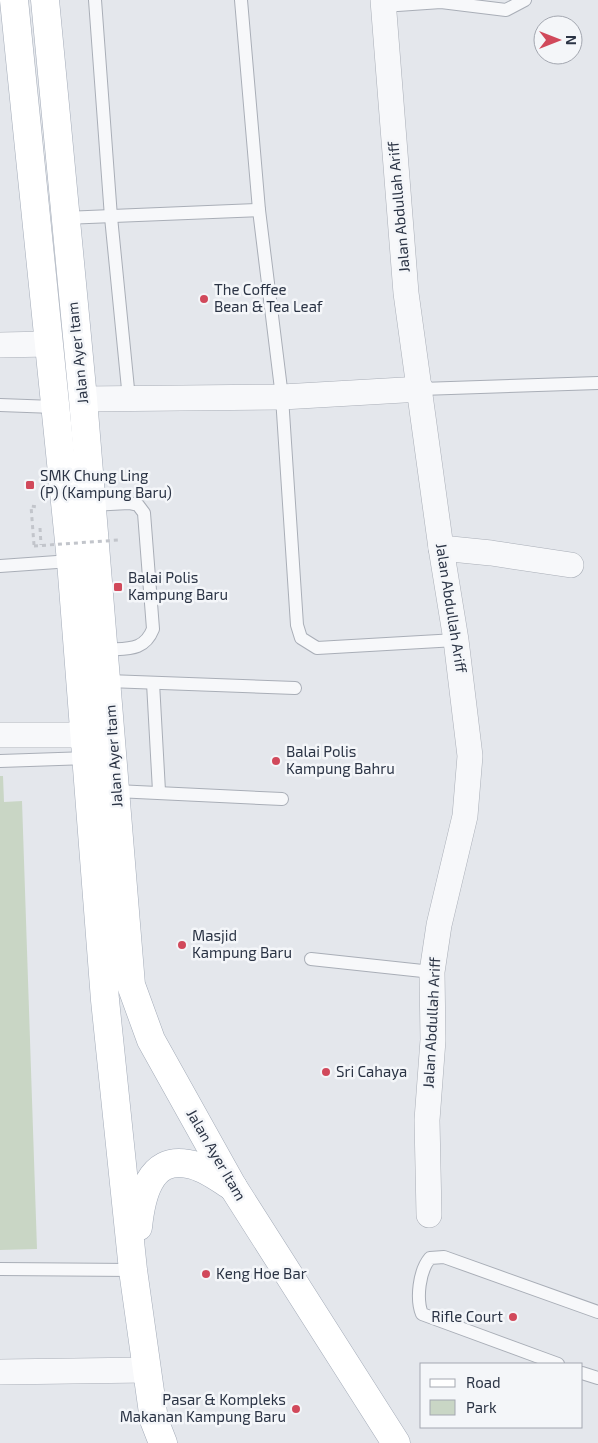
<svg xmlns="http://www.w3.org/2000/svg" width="598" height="1443" font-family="'Exo 2',sans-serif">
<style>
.green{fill:#c9d6c5}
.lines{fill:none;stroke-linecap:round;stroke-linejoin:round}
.service-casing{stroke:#a9aeb7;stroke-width:14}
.minor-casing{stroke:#a9aeb7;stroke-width:26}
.primary-casing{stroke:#a3abb8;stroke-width:29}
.path{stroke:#c2c5cb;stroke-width:3;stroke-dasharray:4 4;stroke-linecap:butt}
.service{stroke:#f7f8fa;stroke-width:12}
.minor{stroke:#f7f8fa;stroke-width:25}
.primary{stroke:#fff;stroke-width:28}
.path-bridge{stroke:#c2c5cb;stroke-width:3;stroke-dasharray:4 4;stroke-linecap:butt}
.poi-dot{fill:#d1495b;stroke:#f4f6f9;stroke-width:2}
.labels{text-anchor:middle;stroke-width:5;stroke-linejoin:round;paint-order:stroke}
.street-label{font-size:15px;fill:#2b3445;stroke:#f4f6f9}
.poi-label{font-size:15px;fill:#2b3445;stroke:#f4f6f9;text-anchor:start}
</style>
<rect width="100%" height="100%" fill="#e4e7ec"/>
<polygon class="green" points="0,776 3,776 4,802 22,801 37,1249 0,1250"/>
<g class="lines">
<g class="service-casing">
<g id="service">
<polyline points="95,0 111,217 129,399"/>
<polyline points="241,0 259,210 282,397 297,625 301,638 317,648 456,640"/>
<polyline points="383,6 441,2 506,10 525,0"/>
<polyline points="64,218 259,210"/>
<polyline points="421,389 598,383"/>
<polyline points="0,405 54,407"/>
<path d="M91,505L129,503L138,505L144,513L153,629C144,652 126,648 105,650"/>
<polyline points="0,566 71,561"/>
<polyline points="108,681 295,688"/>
<polyline points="153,683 159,791"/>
<polyline points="0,761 88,758"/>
<polyline points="116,791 282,799"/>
<polyline points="311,959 432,972"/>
<polyline points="0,1269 133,1270"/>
<path d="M558,1364L422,1314C416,1299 419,1271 430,1258L444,1257L598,1312"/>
<polyline points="582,1373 598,1378"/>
</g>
</g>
<g class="minor-casing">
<g id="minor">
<polyline points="383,0 406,293 441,548 456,640 470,756 465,816 439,925 432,972 433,1040 427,1120 429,1215"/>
<polyline points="0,345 49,344"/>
<polyline points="83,399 282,397 421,389"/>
<polyline points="441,548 491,553 571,565"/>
<polyline points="0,735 86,735"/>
<polyline points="0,1372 146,1370"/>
</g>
</g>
<g class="primary-casing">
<g id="primary">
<polyline points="14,0 71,561 105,1000 133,1270 154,1420 163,1443"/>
<polyline points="45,0 83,399 131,985 151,1040 233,1187 396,1443"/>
<path d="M138,1227C141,1198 149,1156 188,1164C204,1166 220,1179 233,1187"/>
</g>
</g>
<g class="path">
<polyline points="40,528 41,545"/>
<polyline points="34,545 31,506 38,507"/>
</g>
<use href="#service" class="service"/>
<use href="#minor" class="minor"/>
<use href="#primary" class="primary"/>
<polyline class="path-bridge" points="34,546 119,540"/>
</g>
<g class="poi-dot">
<circle cx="204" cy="299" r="5"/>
<rect x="25" y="480" width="10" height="10" rx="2.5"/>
<rect x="113" y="582" width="10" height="10" rx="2.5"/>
<circle cx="276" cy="761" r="5"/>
<circle cx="182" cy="945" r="5"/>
<circle cx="326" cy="1072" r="5"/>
<circle cx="206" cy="1274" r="5"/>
<circle cx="513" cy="1317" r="5"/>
<circle cx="296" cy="1409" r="5"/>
</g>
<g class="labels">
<g class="street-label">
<text transform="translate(399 207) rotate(-95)" y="5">Jalan Abdullah Ariff</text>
<text transform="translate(78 353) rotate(-96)" y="5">Jalan Ayer Itam</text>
<text transform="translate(451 608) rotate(81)" y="5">Jalan Abdullah Ariff</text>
<text transform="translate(114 756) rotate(-94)" y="5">Jalan Ayer Itam</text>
<text transform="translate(432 1023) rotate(-87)" y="5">Jalan Abdullah Ariff</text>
<text transform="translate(216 1155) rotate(60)" y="5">Jalan Ayer Itam</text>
</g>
<g class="poi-label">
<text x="214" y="295">The Coffee<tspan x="214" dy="17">Bean &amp; Tea Leaf</tspan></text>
<text x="40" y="481">SMK Chung Ling<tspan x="40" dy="17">(P) (Kampung Baru)</tspan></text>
<text x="128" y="583">Balai Polis<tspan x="128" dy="17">Kampung Baru</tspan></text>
<text x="286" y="757">Balai Polis<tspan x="286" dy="17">Kampung Bahru</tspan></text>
<text x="192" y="941">Masjid<tspan x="192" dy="17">Kampung Baru</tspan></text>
<text x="336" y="1077">Sri Cahaya</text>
<text x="216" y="1279">Keng Hoe Bar</text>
<text x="503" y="1322" text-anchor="end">Rifle Court</text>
<text x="286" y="1405" text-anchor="end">Pasar &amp; Kompleks<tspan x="286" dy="17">Makanan Kampung Baru</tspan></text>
</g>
</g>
<rect x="420" y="1363" width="162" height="65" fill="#f4f6f9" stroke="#a4a8b1"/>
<rect x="430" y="1379" width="25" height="8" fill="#ffffff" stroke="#a4a8b1"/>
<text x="466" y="1388" font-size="15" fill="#2b3445">Road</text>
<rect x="430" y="1400" width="25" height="15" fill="#c9d6c5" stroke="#a4a8b1"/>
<text x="466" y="1413" font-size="15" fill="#2b3445">Park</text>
<g transform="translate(558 40) rotate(90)"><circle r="24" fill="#f4f6f9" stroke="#a4a8b1"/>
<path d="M0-4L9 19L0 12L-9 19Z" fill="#d1495b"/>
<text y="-8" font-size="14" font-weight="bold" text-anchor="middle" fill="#2b3445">N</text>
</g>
</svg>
